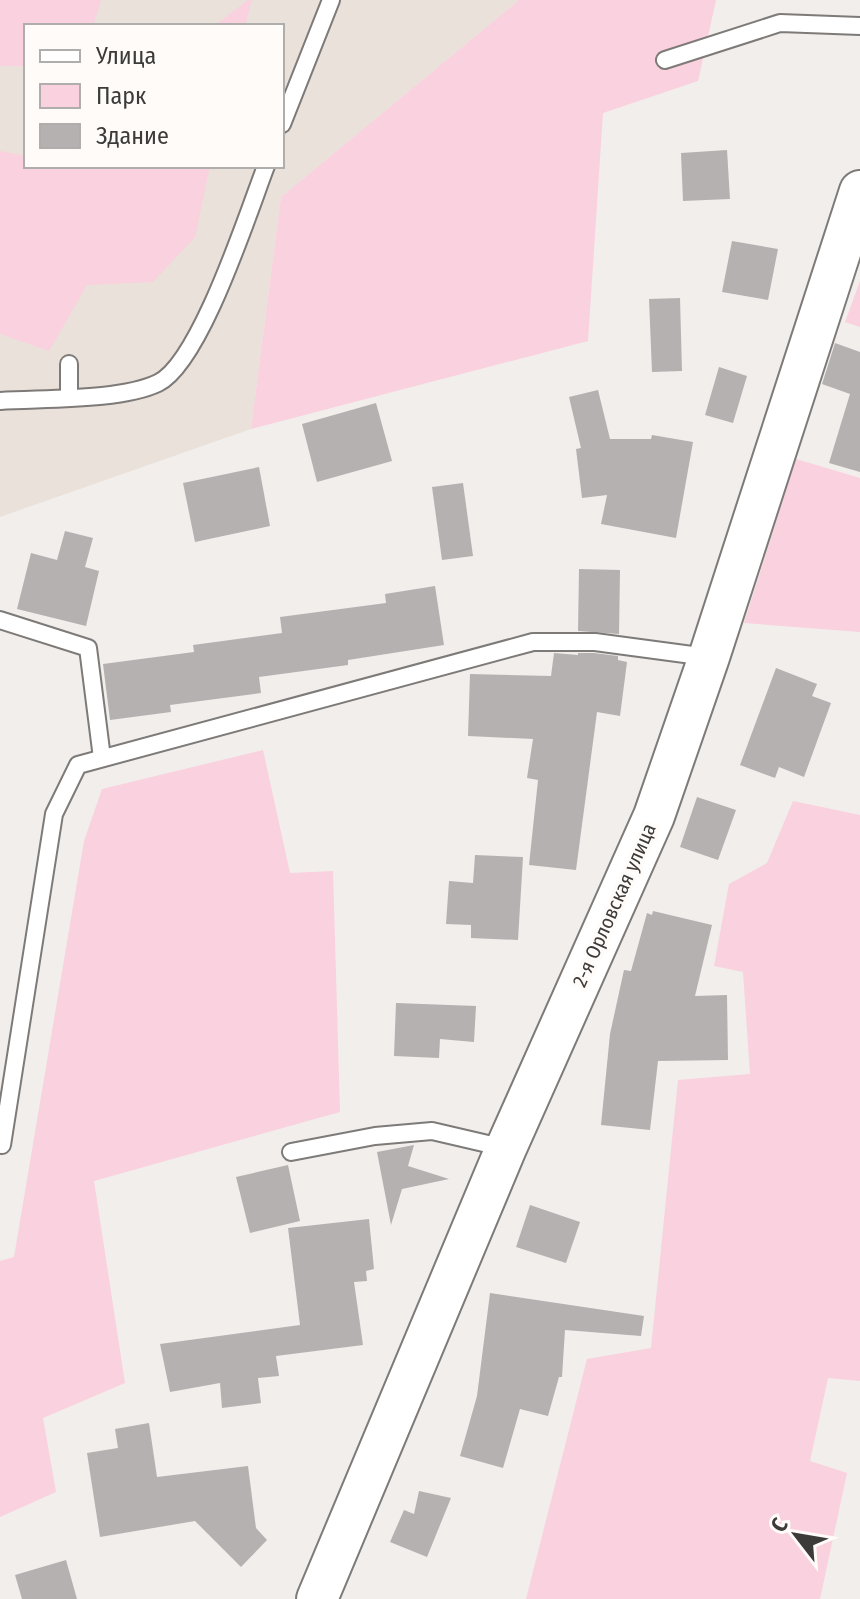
<svg xmlns="http://www.w3.org/2000/svg" width="860" height="1599" font-family="'Fira Sans Condensed',sans-serif">
<style>
.built{fill:#eae1da;fill-rule:evenodd}
.green{fill:#fad1de}
.building{fill:#b5b1b1}
.lines{fill:none;stroke-linecap:round;stroke-linejoin:round}
.service-casing{stroke:#7d7a78;stroke-width:20}
.tertiary-casing{stroke:#7d7a78;stroke-width:44}
.service{stroke:#fff;stroke-width:16}
.tertiary{stroke:#fff;stroke-width:40}
.labels{text-anchor:middle;stroke-width:7;stroke-linejoin:round;paint-order:stroke}
.street-label{font-size:20px;fill:#3c3b3a;stroke:#fefbf9}
</style>
<rect width="100%" height="100%" fill="#f1eeec"/>
<path class="built" d="M0,0H519L281,197L251,429L0,517ZM26,26H282V166H26Z"/>
<g class="green">
<polygon points="0,0 101,0 93,26 26,26 26,66 0,66"/>
<polygon points="248,0 252,0 245,26 214,26"/>
<polygon points="519,0 716,0 698,81 603,113 588,341 251,429 281,197"/>
<polygon points="0,151 26,156 26,166 210,166 195,237 153,282 87,285 49,351 0,334"/>
<polygon points="860,281 860,327 845,322"/>
<polygon points="796,459 860,478 860,632 744,623"/>
<polygon points="263,750 290,873 333,871 340,1112 94,1181 125,1383 43,1418 56,1492 0,1517 0,1261 14,1257 84,841 102,789"/>
<polygon points="793,801 860,815 860,1381 828,1378 810,1461 847,1473 820,1599 526,1599 587,1359 651,1348 678,1080 750,1074 743,972 714,966 729,884 767,863"/>
</g>
<g class="building">
<polygon points="727,150 730,199 683,201 681,153"/>
<polygon points="732,241 778,249 768,300 722,292"/>
<polygon points="680,298 682,371 652,372 649,299"/>
<polygon points="835,343 860,352 860,472 829,463 850,394 822,384"/>
<polygon points="719,367 747,376 733,423 705,415"/>
<polygon points="598,390 610,439 651,439 652,435 693,442 676,538 601,524 607,495 582,498 576,449 581,448 569,397"/>
<polygon points="376,403 392,461 317,482 302,424"/>
<polygon points="259,467 270,526 195,542 183,483"/>
<polygon points="463,483 473,556 442,560 432,487"/>
<polygon points="65,531 93,538 85,567 99,571 86,626 17,609 31,553 57,560"/>
<polygon points="579,569 620,570 619,634 578,631"/>
<polygon points="435,586 444,645 348,660 348,665 259,677 261,693 170,705 171,712 110,720 103,664 194,652 193,645 282,633 280,617 386,603 385,594"/>
<polygon points="554,653 578,655 578,653 594,653 618,656 618,660 627,662 620,716 597,712 576,870 529,865 538,780 527,778 533,739 468,736 470,674 551,676"/>
<polygon points="776,668 817,684 812,696 831,703 804,777 779,767 775,778 740,765"/>
<polygon points="697,797 736,810 718,860 680,847"/>
<polygon points="475,855 523,857 518,940 471,938 471,925 446,924 449,881 473,883"/>
<polygon points="653,911 712,925 695,996 727,995 728,1060 658,1061 650,1130 601,1125 610,1034 624,970 631,971 647,913 652,915"/>
<polygon points="396,1003 476,1006 474,1042 440,1039 439,1058 394,1056"/>
<polygon points="414,1145 408,1166 449,1179 402,1189 391,1225 377,1152"/>
<polygon points="288,1165 300,1221 250,1233 236,1177"/>
<polygon points="530,1205 580,1222 566,1263 516,1247"/>
<polygon points="369,1219 374,1269 366,1271 367,1281 354,1282 363,1345 276,1356 279,1376 258,1378 261,1403 222,1408 220,1383 170,1392 160,1344 300,1325 288,1228"/>
<polygon points="490,1293 644,1316 641,1336 565,1330 562,1377 559,1377 548,1416 520,1409 503,1468 460,1456 477,1396"/>
<polygon points="149,1423 157,1477 248,1466 256,1528 267,1540 241,1567 195,1521 100,1537 87,1453 118,1448 115,1429"/>
<polygon points="419,1491 451,1498 427,1557 390,1542 404,1510 414,1514"/>
<polygon points="66,1560 77,1599 22,1599 15,1575"/>
</g>
<g class="lines">
<g class="service-casing">
<g id="service">
<polyline points="665,60 780,23 860,26"/>
<polyline points="282,124 331,0"/>
<polyline points="69,397 69,364"/>
<path d="M0,401C44,398 120,401 158,383C200,363 248,213 266,166"/>
<polyline points="0,620 88,648 102,758"/>
<polyline points="2,1145 54,814 78,765 533,642 595,642 707,657"/>
<polyline points="291,1152 375,1136 432,1131 505,1148"/>
</g>
</g>
<g class="tertiary-casing">
<polyline id="tertiary" points="317,1599 506,1148 654,816 709,657 860,191"/>
</g>
<use href="#service" class="service"/>
<use href="#tertiary" class="tertiary"/>
</g>
<g class="labels">
<g class="street-label">
<text transform="translate(614 905) rotate(-66)" y="7">2-я Орловская улица</text>
</g>
</g>
<rect x="24" y="24" width="260" height="144" fill="#fefbf9" stroke="#b0aead" stroke-width="2"/>
<rect x="40" y="50" width="40" height="12" fill="#ffffff" stroke="#b0aead" stroke-width="2"/>
<text x="96" y="64" font-size="24" fill="#3c3b3a">Улица</text>
<rect x="40" y="84" width="40" height="24" fill="#fad1de" stroke="#b0aead" stroke-width="2"/>
<text x="96" y="104" font-size="24" fill="#3c3b3a">Парк</text>
<rect x="40" y="124" width="40" height="24" fill="#b5b1b1" stroke="#b0aead" stroke-width="2"/>
<text x="96" y="144" font-size="24" fill="#3c3b3a">Здание</text>
<g transform="translate(796 1535) rotate(301)" stroke="#fefbf9" stroke-width="6" paint-order="stroke">
<path d="M0-6L14 30L0 20L-14 30Z" fill="#3c3b3a"/>
<text y="-12" font-size="22" font-weight="bold" text-anchor="middle" fill="#3c3b3a">С</text>
</g>
</svg>
